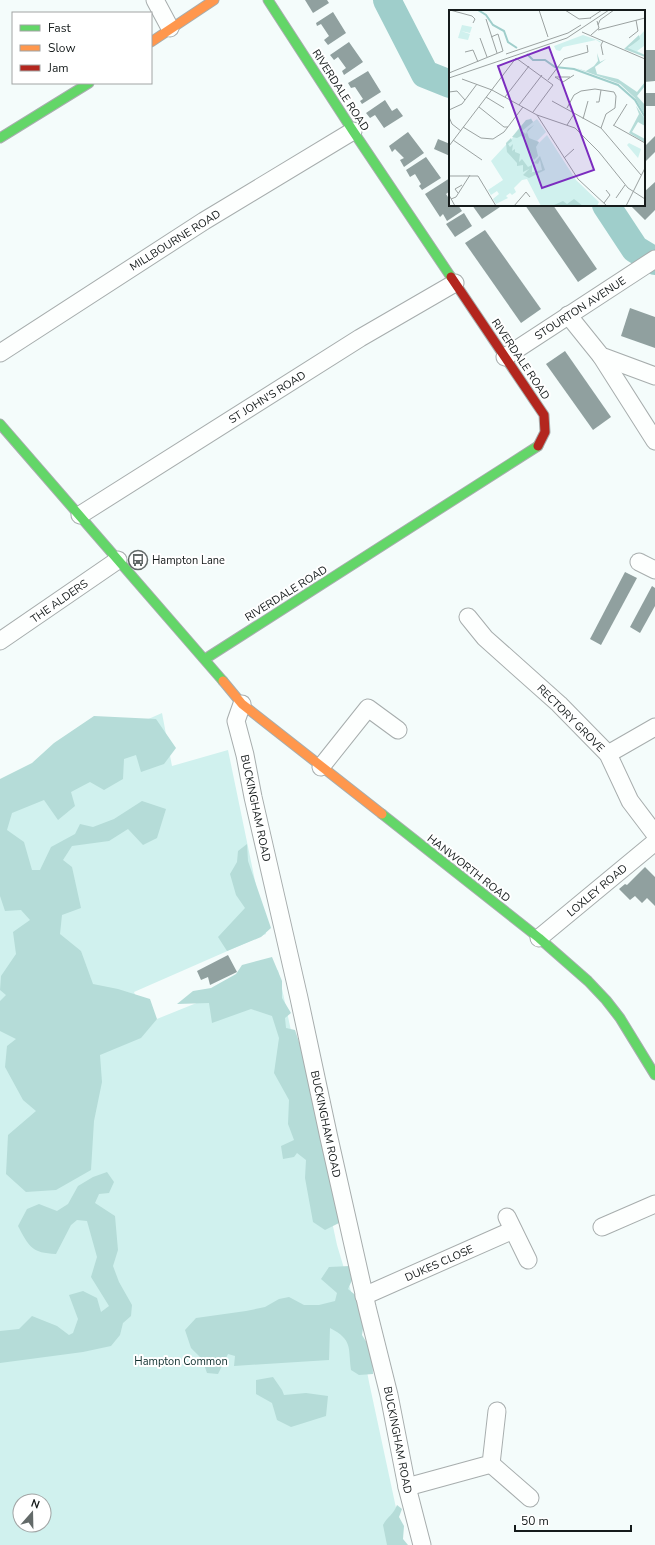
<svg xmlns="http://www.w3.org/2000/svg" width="655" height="1545" font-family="'Nunito Sans',sans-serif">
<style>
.green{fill:#d0f1ee;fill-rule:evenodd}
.forest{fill:#b5dcd8}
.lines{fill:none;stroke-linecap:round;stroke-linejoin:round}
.river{stroke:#9fcecb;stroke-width:28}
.building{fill:#90a09f}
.street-casing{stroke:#a7adad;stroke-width:19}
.fast-casing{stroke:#a7adad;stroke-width:11}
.slow-casing{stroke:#a7adad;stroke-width:11}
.jam-casing{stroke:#a7adad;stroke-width:11}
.street{stroke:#fdfffe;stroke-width:17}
.fast{stroke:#63d668;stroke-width:9}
.slow{stroke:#ff974d;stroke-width:9}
.jam{stroke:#b3261e;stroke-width:9}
.labels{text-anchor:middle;stroke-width:4;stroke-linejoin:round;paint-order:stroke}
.street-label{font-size:11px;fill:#151b1b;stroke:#fff}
.poi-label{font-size:11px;fill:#151b1b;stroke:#fff;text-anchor:start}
.park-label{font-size:11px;fill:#123230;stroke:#fff}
.inset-river{fill:none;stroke:#9fcecb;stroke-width:2}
.inset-road{fill:none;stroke:#9ba2a1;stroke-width:1}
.view{fill:#7b2cbf;fill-opacity:0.15;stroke:#7b2cbf;stroke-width:2}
.inset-edge{fill:none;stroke:#151b1b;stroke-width:2}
</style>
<rect width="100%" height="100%" fill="#f4fcfb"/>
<path class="green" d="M162,713L172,766L228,750L266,934L134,992L147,1023L278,970L337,1245L353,1298L369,1382L404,1545H0V794L119,732ZM20,1501H44V1525H20Z"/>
<g class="forest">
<polygon points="94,716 156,719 176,748 164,764 141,772 136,755 124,759 123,779 104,790 90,782 71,792 75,806 58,820 44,800 12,813 7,830 24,842 32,870 40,870 51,847 75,834 80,824 93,827 114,819 142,801 166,809 157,838 143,845 128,829 109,841 72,846 63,860 72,867 81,908 62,915 60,934 81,951 93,984 118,989 150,999 157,1019 141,1038 100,1055 102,1082 94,1121 91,1170 56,1190 26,1192 6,1174 8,1135 36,1111 23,1100 5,1067 7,1046 16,1039 0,1031 0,1001 6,995 0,990 1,976 16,954 13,932 30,920 21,910 5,911 0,896 0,779 32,763 54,743"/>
<polygon points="247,844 248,861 271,928 261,937 227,951 218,937 245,908 236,895 230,874 237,862 238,851"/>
<polygon points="272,957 282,981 282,998 291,1013 285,1018 286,1028 295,1030 301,1048 316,1076 313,1106 325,1120 339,1223 325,1230 313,1222 305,1178 306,1160 297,1153 294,1157 283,1159 281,1146 294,1140 288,1124 289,1100 274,1073 279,1038 272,1016 251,1009 212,1023 209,1003 177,1004 193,991 211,988 236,974 242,965"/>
<path d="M107,1172L114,1182L109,1193L99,1194L95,1203L115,1216L118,1250L113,1266L119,1282L132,1305L131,1316L123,1323L120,1335L111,1346L83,1352L0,1363V1331L19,1329L32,1316L57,1326L69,1335L73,1333L78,1319L69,1295L83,1291L97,1298L101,1312L109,1306L91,1277L97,1257L87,1221L77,1220L71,1225L56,1254C32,1253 29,1247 18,1226L27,1209L39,1204L57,1211L68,1204L78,1186L93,1177Z"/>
<path d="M350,1266L353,1278L348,1289L359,1298L365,1315L362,1335L372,1351L373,1374L359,1375L351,1370C348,1347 353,1340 330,1328L329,1360L234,1366L235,1356L228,1354L218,1374L207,1373L202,1359L191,1348L185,1330L196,1318L246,1311L265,1307L279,1299L289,1297L304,1305H319L335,1301L337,1293L321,1279L329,1267Z"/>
<polygon points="273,1377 282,1390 284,1395 306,1393 328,1396 326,1416 291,1427 277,1420 272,1403 256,1394 256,1380"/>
<path d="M397,1505L402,1509L399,1517L404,1526L403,1539L408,1545H387L383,1525C387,1517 394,1514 397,1505Z"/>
</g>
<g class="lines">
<g class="river">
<polyline points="387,0 425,74 450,84"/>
<polyline points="606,205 635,249 655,261"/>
</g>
</g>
<g class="building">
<polygon points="305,0 327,0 329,3 313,13"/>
<polygon points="333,12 346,33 328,45 324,40 329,36 321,24 317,26 316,23"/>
<polygon points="349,42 363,62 344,75 342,71 346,68 338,57 334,60 330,55"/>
<polygon points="644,50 655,50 655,81 644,82"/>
<polygon points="368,71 381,92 362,104 360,101 363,99 355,87 351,88 348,83"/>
<rect x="644" y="93" width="11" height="13"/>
<polygon points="385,100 392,111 397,108 403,116 384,128 375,115 370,118 366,113"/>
<polygon points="408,132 424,153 404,167 400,160 404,158 395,149 392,152 389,146"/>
<polygon points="655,136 655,152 644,163 644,147"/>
<polygon points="438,139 450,144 450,156 434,149"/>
<polygon points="426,157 441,178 422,190 419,186 421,184 415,174 410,177 406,170"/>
<polygon points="450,178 450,191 446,194 450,200 450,205 458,205 462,211 447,221 443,214 440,217 425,194"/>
<polygon points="655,182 655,210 645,220 630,205 644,205 644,192"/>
<polygon points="472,205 503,205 482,219"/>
<polygon points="525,205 553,205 597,269 578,282"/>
<polygon points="464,213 472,226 455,237 446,224"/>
<polygon points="485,230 541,309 521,323 465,243"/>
<polygon points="630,308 655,317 655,348 621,336"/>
<polygon points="565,351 611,417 593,430 546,364"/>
<polygon points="625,572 637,578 601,645 590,639"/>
<polygon points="652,586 655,588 655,606 640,633 630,627"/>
<polygon points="645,867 655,877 655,906 647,898 642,903 635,896 630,900 619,889 625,884 627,885"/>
<polygon points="228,955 237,972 210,985 208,977 201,980 197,971"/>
</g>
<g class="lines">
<g class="street-casing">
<g id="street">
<polyline points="155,0 170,28"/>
<polyline points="568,315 601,356 655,376"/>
<polyline points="0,353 204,221 353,131"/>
<polyline points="601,356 655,441"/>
<polyline points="505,357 655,259"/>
<polyline points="80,515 360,338 455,283"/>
<polyline points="639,562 655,570"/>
<polyline points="468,617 485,638 559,704 608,754 630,801 655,834"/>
<polyline points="0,641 118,560"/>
<polyline points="242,704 236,721 245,755 253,797 299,998 329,1138 367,1307 389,1395 407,1487 422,1545"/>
<polyline points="608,754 655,727"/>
<polyline points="321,767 368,708 398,730"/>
<polyline points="539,938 655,842"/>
<polyline points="507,1217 528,1260"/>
<polyline points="602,1227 655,1204"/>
<polyline points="364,1296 513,1230"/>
<polyline points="491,1464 530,1498"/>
<polyline points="407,1487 491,1464 497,1411"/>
</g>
</g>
<g class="fast-casing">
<g id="fast">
<polyline points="268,0 353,131 451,277"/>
<polyline points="0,138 89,83"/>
<polyline points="0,424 223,681"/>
<polyline points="205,659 538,446"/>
<polyline points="382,814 539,938 588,981 606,1000 620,1018 655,1075"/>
</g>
</g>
<g class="slow-casing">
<g id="slow">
<polyline points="151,42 214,0"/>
<polyline points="223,681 242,704 382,814"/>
</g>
</g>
<g class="jam-casing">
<polyline id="jam" points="451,277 544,415 545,432 538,446"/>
</g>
<use href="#street" class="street"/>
<use href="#fast" class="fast"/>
<use href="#slow" class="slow"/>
<use href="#jam" class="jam"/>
</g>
<defs>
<g id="bus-ring" transform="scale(1)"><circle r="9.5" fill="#fff" stroke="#636a69" stroke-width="1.5"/><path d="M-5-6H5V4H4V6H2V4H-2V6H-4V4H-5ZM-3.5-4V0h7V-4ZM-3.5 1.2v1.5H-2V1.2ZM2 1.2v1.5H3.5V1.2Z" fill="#636a69"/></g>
</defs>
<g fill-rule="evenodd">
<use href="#bus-ring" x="138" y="560"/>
</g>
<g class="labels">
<g class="street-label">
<text transform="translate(341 90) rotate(57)" y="4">RIVERDALE ROAD</text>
<text transform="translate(175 240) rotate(-32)" y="4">MILLBOURNE ROAD</text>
<text transform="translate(580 308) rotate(-33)" y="4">STOURTON AVENUE</text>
<text transform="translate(521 359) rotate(56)" y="4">RIVERDALE ROAD</text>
<text transform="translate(267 397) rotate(-32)" y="4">ST JOHN'S ROAD</text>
<text transform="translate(286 593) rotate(-32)" y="4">RIVERDALE ROAD</text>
<text transform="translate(59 601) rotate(-35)" y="4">THE ALDERS</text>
<text transform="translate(571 718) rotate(45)" y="4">RECTORY GROVE</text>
<text transform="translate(256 808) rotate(78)" y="4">BUCKINGHAM ROAD</text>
<text transform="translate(469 868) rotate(38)" y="4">HANWORTH ROAD</text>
<text transform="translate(597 890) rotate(-40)" y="4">LOXLEY ROAD</text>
<text transform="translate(326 1124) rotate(78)" y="4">BUCKINGHAM ROAD</text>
<text transform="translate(439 1263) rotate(-24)" y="4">DUKES CLOSE</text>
<text transform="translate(398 1440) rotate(79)" y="4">BUCKINGHAM ROAD</text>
</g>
<g class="poi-label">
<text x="152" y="564">Hampton Lane</text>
</g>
<g class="park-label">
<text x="181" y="1365">Hampton Common</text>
</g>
</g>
<g transform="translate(449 10)">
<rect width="196" height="196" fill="#f4fcfb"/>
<path d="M13,15L23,17L21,23L12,21L21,24L19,30L9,28ZM196,20L195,36L188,41L196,45L179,39ZM134,25L151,31L152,33L147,30L114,37L111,41L107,40L105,36ZM82,108L84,112L88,109L97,122L88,131L90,133L98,125L127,170L150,192L148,196H92L78,169L73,170L65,178L67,182L63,185L61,183L57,186L59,188L47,194L44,189L50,184L48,181L42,185L39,180L54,170L42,151ZM180,133L192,139L189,148L178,135Z" fill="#d0f1ee"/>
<path d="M190,25L191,29L179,38L196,45V47L175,39ZM148,43L151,52L157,49L146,57L148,64L169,69L188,82L196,72V76L188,86L196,95V105L186,88L171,74L127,58L137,61L145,56L149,51ZM187,96L196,109V116L189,112L183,122L196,129L195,132L180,123L190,104ZM82,109L84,112L73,121L77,124L79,119L85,115L78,122L80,128L90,132L87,137L89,146L85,150L78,138L77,128L72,126L68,128L63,127L77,110ZM62,128L63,131L59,134L61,137L64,134L63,141L66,139V142L71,144L70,152L73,149L79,157L83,155V162L80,163L93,160L91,150L89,154L85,153L91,146L96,160L80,168L74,165L80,159L74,162V155L68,156V153L58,142L57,133ZM125,189L134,196H103L114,191L118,194Z" fill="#b5dcd8"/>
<path class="inset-river" d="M29,0L37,5L44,15L55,21L59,32L68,38M78,44L84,50H96L106,57L125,59L169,75L186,90L196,107"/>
<path class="inset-road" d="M1,0L23,6L26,9L24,13M90,0L99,27M116,0L130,9L142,8M141,8L153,0M37,9L48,43M149,15L151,10L165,0M149,20L196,8M133,22L196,49M142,25L150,18L148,11M31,28L38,47M180,28L189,21L187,10M16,42L24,40L29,52M57,44L119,23L132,15M154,45L152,35L154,31M0,63L54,41L49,24L42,27M106,67L114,72L125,65M106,67H121M0,68L118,28L160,0M13,69L43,80L88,105L126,118L150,142L179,178L196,189M99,70L115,49L139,42L138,35M0,82L8,81L16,90M37,87L55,98M56,87L80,56M103,91L152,118L192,165M147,92H150L152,80M70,95L93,65M30,97L55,117H59M118,98L125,85L132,81L146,79L165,82L167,86L166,98L157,104L152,118M0,100L13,94L28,74M88,105L129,169L158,196M0,107L3,114L12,121M134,109L139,91M118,115L125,104M164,115L196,133M165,115L178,94M14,117L32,128L44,129L55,122L74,97M4,130L33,150M0,136L67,48L104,75L84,102M115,148L125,139M0,166H29L47,196M9,183L6,179L13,175M0,185L6,196M167,188L176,175M2,189L7,187L21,165M155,193L161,185L157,180M65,196L77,182L81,187M177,196L196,158"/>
<path class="view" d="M100,37L145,160L93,178L49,56Z"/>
<rect width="196" height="196" class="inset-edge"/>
</g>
<rect x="12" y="12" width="140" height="72" fill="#ffffff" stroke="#a1a4a4"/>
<rect x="20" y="25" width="20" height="6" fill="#63d668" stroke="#a1a4a4"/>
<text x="48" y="32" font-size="12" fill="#151b1b">Fast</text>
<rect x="20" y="45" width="20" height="6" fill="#ff974d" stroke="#a1a4a4"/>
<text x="48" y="52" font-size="12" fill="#151b1b">Slow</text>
<rect x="20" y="65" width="20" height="6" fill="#b3261e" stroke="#a1a4a4"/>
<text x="48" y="72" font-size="12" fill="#151b1b">Jam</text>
<g transform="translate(32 1513) rotate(20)"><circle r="19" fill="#ffffff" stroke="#a1a4a4"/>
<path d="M0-3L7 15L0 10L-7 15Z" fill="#636a69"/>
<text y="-6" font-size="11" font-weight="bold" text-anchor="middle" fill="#151b1b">N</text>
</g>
<path d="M515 1525v6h116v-6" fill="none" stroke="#151b1b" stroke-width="2"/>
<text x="521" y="1525" font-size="12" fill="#151b1b" stroke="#ffffff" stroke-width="3" paint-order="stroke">50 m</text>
</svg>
